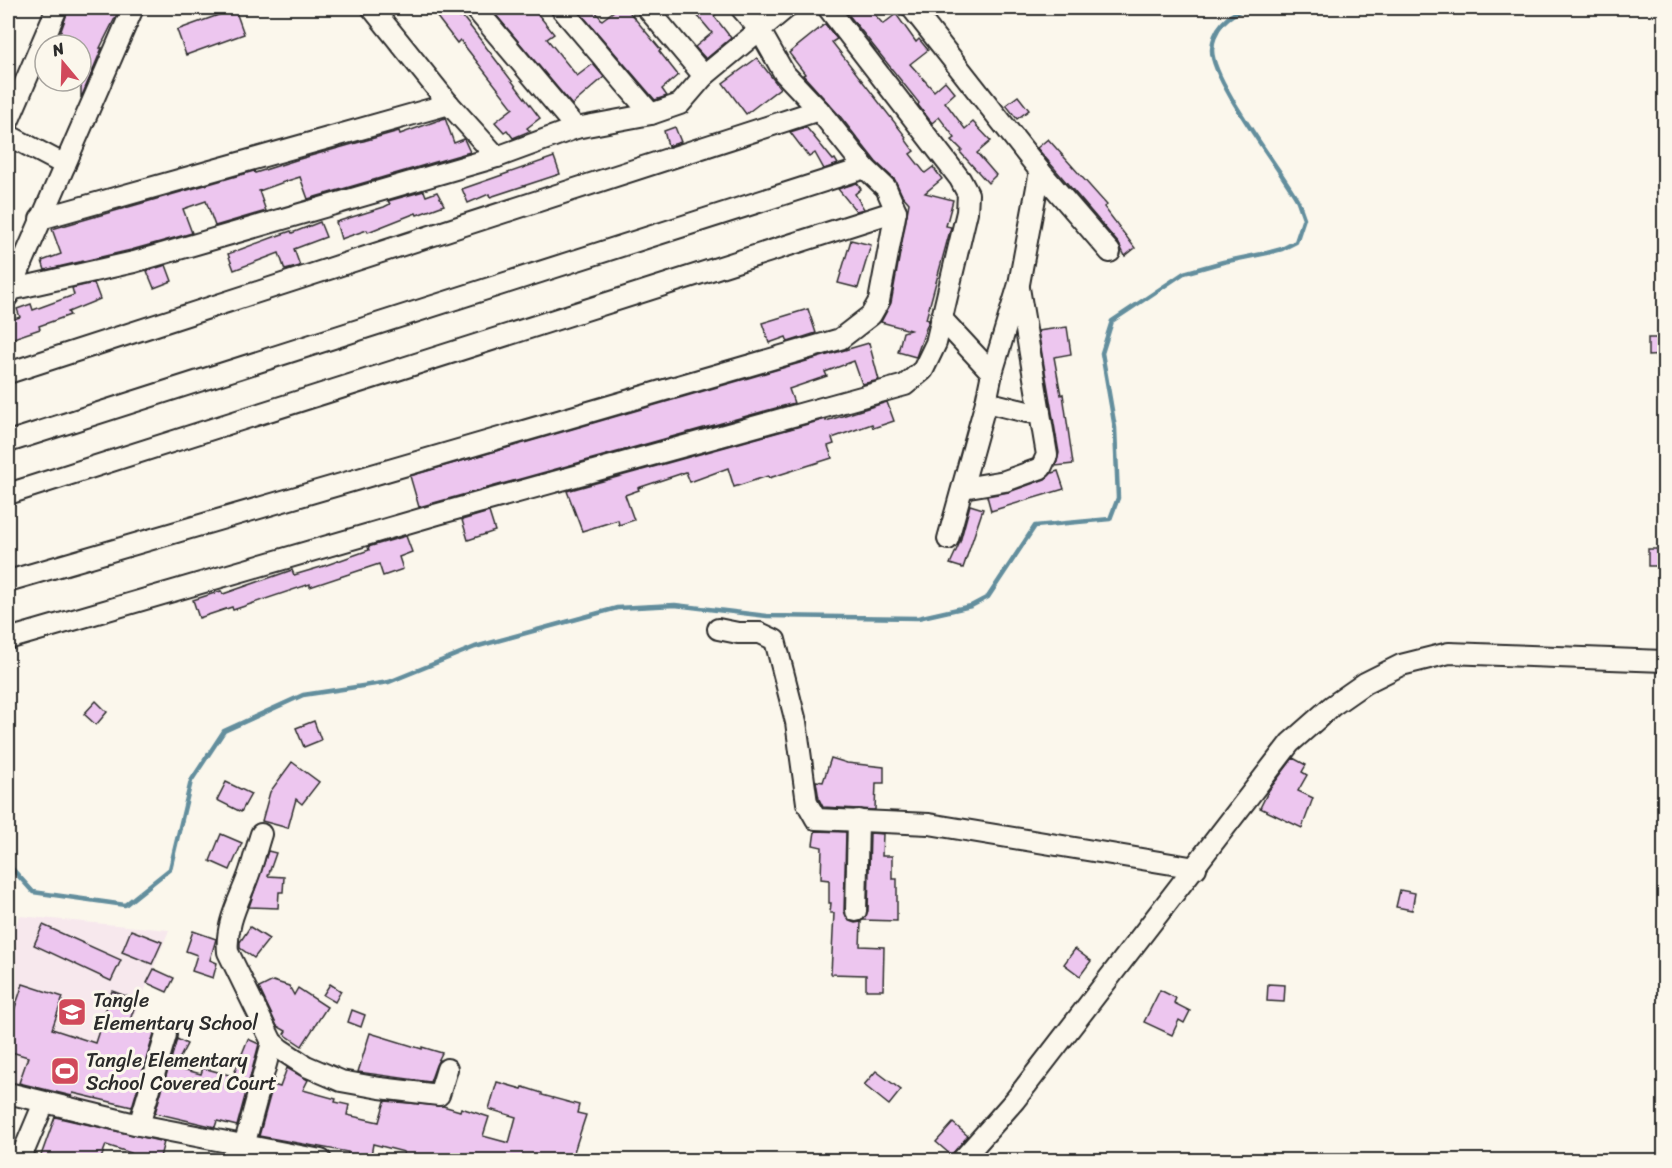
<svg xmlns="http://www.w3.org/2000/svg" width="1672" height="1168" font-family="Sriracha,sans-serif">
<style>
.built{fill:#f7e8ed}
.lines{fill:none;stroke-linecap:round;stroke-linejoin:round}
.stream{stroke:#638e9d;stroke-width:4.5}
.building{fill:#edc6ef;stroke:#2b2b2b;stroke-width:1.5}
.minor-casing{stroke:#2b2b2b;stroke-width:24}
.minor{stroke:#fbf7ec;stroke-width:20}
.labels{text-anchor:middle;stroke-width:6;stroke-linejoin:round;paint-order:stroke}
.poi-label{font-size:20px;fill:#2b2b2b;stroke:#fbf7ec;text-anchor:start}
</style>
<rect width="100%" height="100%" fill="#fbf7ec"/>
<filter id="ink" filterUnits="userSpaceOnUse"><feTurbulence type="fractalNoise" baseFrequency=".0167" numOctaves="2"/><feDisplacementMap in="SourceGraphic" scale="12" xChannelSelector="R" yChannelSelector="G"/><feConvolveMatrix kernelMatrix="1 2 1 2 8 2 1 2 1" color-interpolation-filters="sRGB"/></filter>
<g filter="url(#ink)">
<polygon class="built" points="20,916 169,930 96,1111 8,1085 8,940"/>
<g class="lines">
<path class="stream" d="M8,864L33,892L125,905L170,869L191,781L224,731L303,695L389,682L475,647L617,608L675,605L767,616L918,618L971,606L988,597L1035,526L1110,519L1118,498L1115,428L1102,353L1112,321L1184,273L1223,262L1267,253L1282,249L1296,242L1304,218L1298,201C1280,168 1212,82 1212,50C1213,28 1228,14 1247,8"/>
</g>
<g class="building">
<polygon points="69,8 120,8 100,48 102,48 81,98 81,45 64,45 57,42"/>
<polygon points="430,8 451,8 460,18 462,16 473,30 540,118 527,128 530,131 513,138 507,130 504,132 495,122 513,108 460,40 457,43"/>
<polygon points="490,8 533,8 554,34 547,39 577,76 593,64 604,77 572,105"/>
<polygon points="576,8 593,8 602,20 618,8 626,8 661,50 659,51 678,75 662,89 667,96 655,100"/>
<polygon points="691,8 725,8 714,16 731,38 706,59 695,47 712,33"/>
<polygon points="845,8 869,8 883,24 896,14 916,42 919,39 928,50 910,64 934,91 945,81 955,93 945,102 965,129 973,122 991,141 977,153 996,175 988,183 960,152 962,150 952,140 955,138 939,117 932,123 918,105 919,103 844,9"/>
<polygon points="235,9 244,34 186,55 177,30"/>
<polygon points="825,24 837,39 832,42 906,137 905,139 914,151 910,154 925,173 933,167 942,179 925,193 953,200 946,226 951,227 926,319 929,320 916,357 898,352 903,332 910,330 881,322 891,303 909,203 902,195 895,180 876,162 839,115 803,75 805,74 789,53"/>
<polygon points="757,58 780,88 746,114 723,83"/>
<polygon points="1018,96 1029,110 1017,119 1006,105"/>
<polygon points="445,118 454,143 464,139 470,152 308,199 300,177 284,182 259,191 266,211 215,226 206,201 183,209 192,233 131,250 45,270 42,261 61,254 52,229 254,171 255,173 296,160 399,131 400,134"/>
<polygon points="675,127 681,142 668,146 664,131"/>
<polygon points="806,127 833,160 835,159 838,164 824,169 815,153 809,157 790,132"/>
<polygon points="1048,139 1107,205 1104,207 1135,248 1125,256 1119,244 1037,148"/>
<polygon points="554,157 560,174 490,197 489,194 468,203 462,189"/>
<polygon points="857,183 861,189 855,194 864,209 856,211 838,189"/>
<polygon points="424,191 426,196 437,192 444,205 417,215 416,213 368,232 367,230 341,239 336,222 384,207 390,204 388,201"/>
<polygon points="320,222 326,237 294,249 300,266 285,270 279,253 234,270 228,254 274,237 291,231 292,233"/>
<polygon points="851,240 871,245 858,288 838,283"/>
<polygon points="166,265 172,281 154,288 147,271"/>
<polygon points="94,283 100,299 68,312 70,315 39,326 40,329 8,340 8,321 20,317 17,309 31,304 33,310 74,295 72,288"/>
<polygon points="808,309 816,333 788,342 786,337 769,343 762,323"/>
<polygon points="1067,327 1071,354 1054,357 1061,395 1063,394 1073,464 1056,466 1059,453 1038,331"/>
<polygon points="1648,338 1665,338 1665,355 1648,356"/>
<polygon points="869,343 879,380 862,384 854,361 825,372 827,376 789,389 794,403 419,507 410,476"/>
<polygon points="887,402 894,421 873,428 872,424 832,438 834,444 828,446 832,458 769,478 768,476 734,487 728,468 690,482 686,472 638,488 639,490 625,495 634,520 619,525 618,520 582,531 567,491 826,419 826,421"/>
<polygon points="1058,471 1064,489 991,511 987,496 1009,492 1045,479 1052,473"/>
<polygon points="970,505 983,509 963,568 950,564 960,542"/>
<polygon points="489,512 495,531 468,540 462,520"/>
<polygon points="406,536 412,552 399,557 403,569 383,576 379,564 310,587 310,584 233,610 232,607 199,618 193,600 221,591 223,594 292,570 294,575 321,567 369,550 368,547"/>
<rect x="1648" y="549" width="17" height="17"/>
<polygon points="96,701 107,712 96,725 84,714"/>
<polygon points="314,721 321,740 304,747 296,728"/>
<polygon points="831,758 847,763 884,767 884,783 876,783 875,810 823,807 819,799 816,781 823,782"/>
<polygon points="1293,758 1306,765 1302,772 1307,775 1298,791 1313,798 1302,828 1260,808 1269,790"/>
<polygon points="292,762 319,782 302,804 296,799 288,828 262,821 270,792"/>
<polygon points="226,782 251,794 241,812 217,800"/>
<polygon points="815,831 846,832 844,911 849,921 855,923 861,922 860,946 884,947 883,990 866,990 866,975 831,974 834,913 830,913 831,903 829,903 829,880 821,879 822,847 813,845"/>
<polygon points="870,833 883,834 882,856 892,856 892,879 897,879 897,921 863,920 868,911"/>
<polygon points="221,834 242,843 230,870 210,861"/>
<polygon points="268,851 276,853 268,876 284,877 283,892 279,892 278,908 249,907"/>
<polygon points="1400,890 1415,893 1412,910 1396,907"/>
<polygon points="43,925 121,960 111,981 34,945"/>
<polygon points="250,927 269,939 254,958 240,948 240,942"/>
<polygon points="131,930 162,942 152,964 122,952"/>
<polygon points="193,931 216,939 210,960 217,963 213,978 192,971 197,955 186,951"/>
<polygon points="1075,949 1091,961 1080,976 1064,964"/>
<polygon points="154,969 174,978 167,992 147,983"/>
<polygon points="273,981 289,986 294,995 298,988 327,1007 302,1046 284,1034 286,1031 277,1026 259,988"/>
<polygon points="23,984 63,997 52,1029 95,1043 112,991 137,1000 130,1020 155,1030 132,1107 73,1093 72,1096 19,1083 28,1057 8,1051 8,1028"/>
<polygon points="330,984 341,991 335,1002 323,995"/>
<polygon points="1268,984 1285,985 1284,1002 1267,1001"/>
<polygon points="1160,990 1176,998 1174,1003 1190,1011 1184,1023 1179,1020 1172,1035 1144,1022"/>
<polygon points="352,1010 365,1015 361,1027 348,1022"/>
<polygon points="370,1033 422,1049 422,1047 442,1053 436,1065 430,1082 358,1072"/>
<polygon points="177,1039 187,1044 175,1067 201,1074 203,1068 233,1076 248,1039 259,1044 237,1126 217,1121 215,1127 155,1113"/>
<polygon points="287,1068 308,1080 303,1090 336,1099 335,1102 349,1105 347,1115 379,1122 385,1101 443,1106 460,1111 461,1108 489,1117 483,1136 509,1143 516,1117 489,1109 497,1082 522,1089 523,1087 542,1093 542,1095 579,1105 577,1113 586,1115 571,1161 401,1161 404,1152 373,1144 370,1161 359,1161 347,1158 348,1152 259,1136 273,1085 280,1087"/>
<polygon points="876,1071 901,1090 889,1105 864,1085"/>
<polygon points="55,1117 164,1142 159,1161 129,1161 131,1153 106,1145 100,1161 39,1161"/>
<polygon points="953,1123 968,1136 951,1155 936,1142"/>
</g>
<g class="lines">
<g class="minor-casing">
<g id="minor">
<polyline points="372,8 449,104 497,157"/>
<polyline points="475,8 576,128"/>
<polyline points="561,8 651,114"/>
<polyline points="647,8 704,76"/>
<polyline points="912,8 1040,171 1110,252"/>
<polyline points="8,122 57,8"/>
<polyline points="8,135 65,165"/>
<polyline points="40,219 449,104"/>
<polyline points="10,290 134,262 497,157 576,128 651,114 680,104 704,76 786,8"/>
<polyline points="8,296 133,8"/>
<polyline points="941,318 992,373"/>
<polyline points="8,373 819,110"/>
<polyline points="986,402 1027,412 1040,413"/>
<polyline points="8,442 865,168"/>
<polyline points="963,488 1005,481 1041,468 1047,455 1019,288"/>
<polyline points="8,494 896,211"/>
<polyline points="948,539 986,402 992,373 1019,284 1040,171"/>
<polyline points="8,581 840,339 871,315 879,301 896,211 886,188 865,168 819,110 784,73 759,29 741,8"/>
<polyline points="718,629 738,633 760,633 775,640 796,722 807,803 816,819 929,824 1196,868"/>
<polyline points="8,639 438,514 905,385 923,370 936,343 967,212 968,194 960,179 828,8"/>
<path d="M261,834C257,846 254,859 250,871C241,898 225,923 228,952L272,1042L280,1049L306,1066L341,1081L380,1088L439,1095L447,1069"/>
<polyline points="856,911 858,820"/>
<polyline points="8,1093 139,1125 321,1160"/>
<polyline points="139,1125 166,1035"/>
<polyline points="244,1146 272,1042"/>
<polyline points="20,1160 44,1103"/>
<polyline points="962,1160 1015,1100 1290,743 1332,706 1365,683 1401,665 1449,653 1664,661"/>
</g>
</g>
<use href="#minor" class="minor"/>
</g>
</g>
<defs>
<g id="school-square" transform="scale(1.5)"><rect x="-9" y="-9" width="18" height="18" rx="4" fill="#d1495b" stroke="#fbf7ec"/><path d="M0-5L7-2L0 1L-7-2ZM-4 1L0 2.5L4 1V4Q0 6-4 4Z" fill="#fff"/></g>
<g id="stadium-square" transform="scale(1.5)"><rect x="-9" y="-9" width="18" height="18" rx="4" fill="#d1495b" stroke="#fbf7ec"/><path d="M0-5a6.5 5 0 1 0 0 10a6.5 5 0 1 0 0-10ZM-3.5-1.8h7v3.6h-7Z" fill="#fff"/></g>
</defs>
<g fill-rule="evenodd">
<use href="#school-square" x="72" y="1012"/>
<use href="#stadium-square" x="65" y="1071"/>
</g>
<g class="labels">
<g class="poi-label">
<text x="93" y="1007">Tangle<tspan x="93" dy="23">Elementary School</tspan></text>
<text x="86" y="1067">Tangle Elementary<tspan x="86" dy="23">School Covered Court</tspan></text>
</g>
</g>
<rect width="1672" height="1168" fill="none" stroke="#fbf7ec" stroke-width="30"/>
<rect x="15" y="15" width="1642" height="1138" fill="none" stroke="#2b2b2b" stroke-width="2" filter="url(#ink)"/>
<g transform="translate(63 63) rotate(341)"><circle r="28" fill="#fbf7ec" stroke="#a8a59f" stroke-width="1.5"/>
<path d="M0-4.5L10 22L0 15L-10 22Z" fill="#d1495b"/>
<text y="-9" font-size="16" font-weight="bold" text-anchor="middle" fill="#2b2b2b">N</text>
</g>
</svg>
